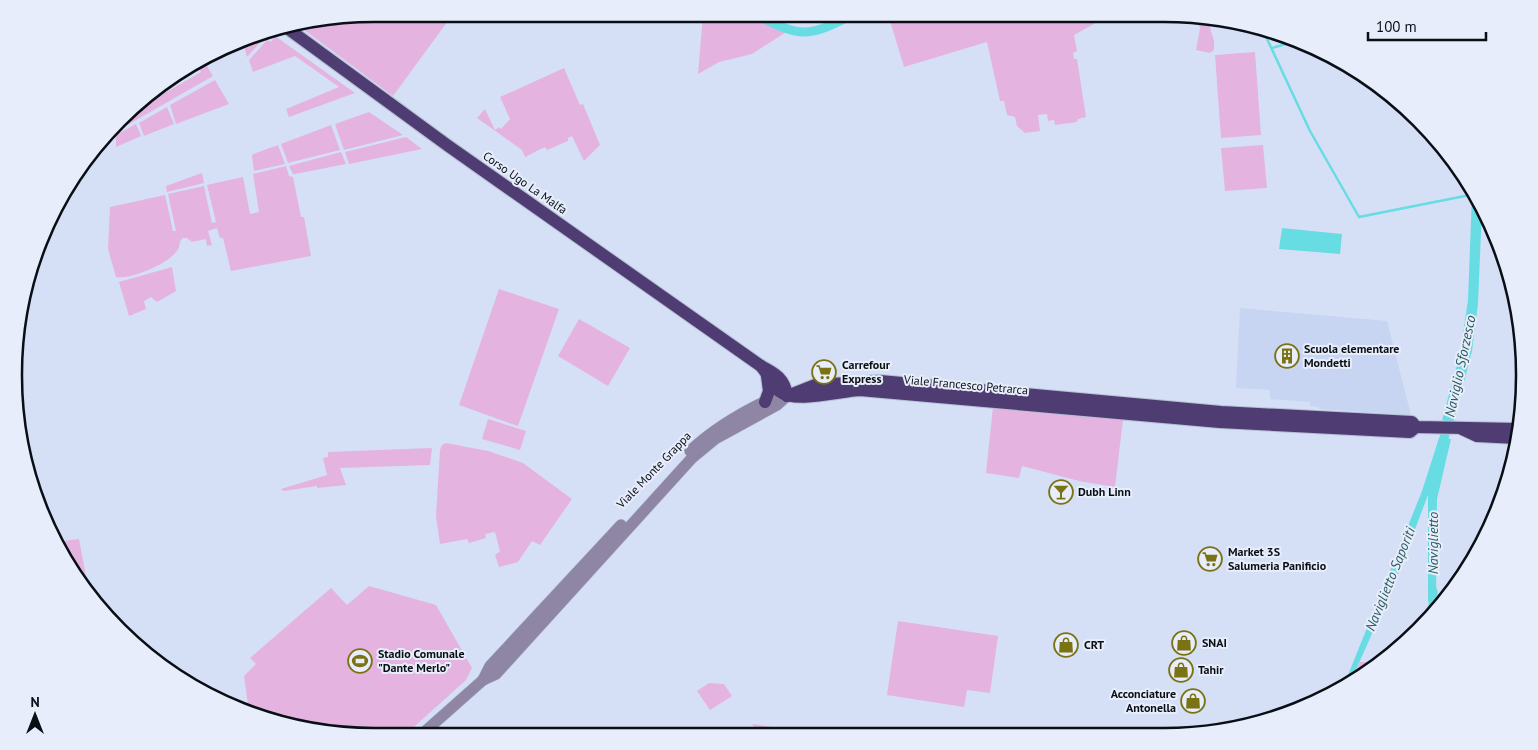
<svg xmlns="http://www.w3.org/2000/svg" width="1538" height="750" font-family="'PT Sans',sans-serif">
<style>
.built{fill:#c7d5f2}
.green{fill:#e5b3e0}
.water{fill:#67dce3}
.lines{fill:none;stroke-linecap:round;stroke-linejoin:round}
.stream{stroke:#67dce3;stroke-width:2.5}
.canal{stroke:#67dce3;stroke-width:9}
.minor-casing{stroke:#b5bed2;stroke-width:12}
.major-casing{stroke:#b5bed2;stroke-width:14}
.minor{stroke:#8f86a6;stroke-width:11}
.major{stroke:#4e3c72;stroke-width:12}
.labels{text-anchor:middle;stroke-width:4;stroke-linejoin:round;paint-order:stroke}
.street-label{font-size:12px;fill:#0a0e15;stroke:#e7edfb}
.poi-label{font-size:12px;font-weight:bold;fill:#0a0e15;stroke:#e7edfb;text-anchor:start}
.water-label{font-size:14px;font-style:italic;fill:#295c5f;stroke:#e7edfb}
.rim{fill:none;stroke:#0a0e15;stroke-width:2.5}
</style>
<rect width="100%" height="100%" fill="#d5e0f6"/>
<polygon class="built" points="1240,308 1387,321 1411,415 1319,409 1319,407 1310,406 1310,402 1270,399 1270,390 1236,388"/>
<g class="green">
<polygon points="375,14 453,14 393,96 299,26"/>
<polygon points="703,14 749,14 786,32 752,54 719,62 698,74"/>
<polygon points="888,14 1100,14 1101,20 1074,35 1077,51 1073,53 1074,59 1077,59 1086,117 1078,119 1077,122 1055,125 1054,120 1048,121 1047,114 1038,115 1040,131 1025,133 1017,126 1015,117 1007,115 1004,101 1000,101 987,42 904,67"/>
<polygon points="1196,16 1207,18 1214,41 1214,50 1210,53 1196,50 1200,28"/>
<polygon points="262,32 267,35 247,57 243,43 245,42 250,50 246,40"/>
<polygon points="275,36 355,93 289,117 286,109 339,87 295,56 253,72 249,60 267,40 271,42"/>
<polygon points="1255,52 1261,135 1221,138 1215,55"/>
<polygon points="205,63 213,76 117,131 138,107 139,108 201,72 199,66"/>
<polygon points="564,68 580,105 583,104 600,145 584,161 572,136 568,138 568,141 547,150 545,147 525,157 522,150 477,118 485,109 495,130 499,127 501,129 510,119 500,97"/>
<polygon points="215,80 229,104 176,124 170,105"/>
<polygon points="167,107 174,124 144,136 139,123"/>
<polygon points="369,112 403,135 344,150 335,124"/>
<polygon points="136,124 141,136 116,147 116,135"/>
<polygon points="331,125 340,150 288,163 281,144"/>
<polygon points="406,137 422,149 349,164 345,152"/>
<polygon points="278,145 285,164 254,171 252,156 253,154"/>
<polygon points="1263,145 1267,188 1225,191 1221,148"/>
<polygon points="341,152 346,164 295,174 293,174 289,166"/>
<path d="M286,166L289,176L293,177L301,217H304L311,256L231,271L223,238H220L217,228L208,231L212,245L207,246L206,239L192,242L187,238H183C178,242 181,246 177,251C168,264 130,280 116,277L108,249L110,207L165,195L173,231H176L168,194L204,186L212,223L216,222L207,185L243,177L250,214L259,212L253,174Z"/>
<polygon points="202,173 204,183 167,192 166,186"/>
<polygon points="172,267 176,291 157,302 151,297 144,301 146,309 129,316 119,282"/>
<polygon points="499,289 559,309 518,426 459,405"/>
<polygon points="579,319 630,348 608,386 558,356"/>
<polygon points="993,407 1123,419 1115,487 1079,481 1022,466 1019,478 986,473"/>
<polygon points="488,419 526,431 520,450 482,439"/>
<polygon points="446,443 488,451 523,463 572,499 540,545 532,541 518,562 499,567 495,555 500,551 495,532 485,534 486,538 469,543 467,539 440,544 436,516 440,450 442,445"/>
<polygon points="432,448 430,465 340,468 346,485 317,488 317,486 284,491 281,489 327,475 323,458 328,457 328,452"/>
<polygon points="79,539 88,587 56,542"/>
<path d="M369,586L436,605L472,668L466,680L405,735C349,736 302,732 249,712L244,676L256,664L250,658L331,588L347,605Z"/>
<polygon points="898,621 998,636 990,693 967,690 964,707 887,695"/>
<polygon points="1360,662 1379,662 1364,675 1351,681"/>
<polygon points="709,683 724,684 732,696 710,710 697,691"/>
<polygon points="752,724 822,734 759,734"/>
</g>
<g class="water">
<polygon points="1472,195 1476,195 1482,208 1478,304 1472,351 1454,421 1442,420 1460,354 1468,300"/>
<polygon points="1282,228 1342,234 1340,254 1279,249"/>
<polygon points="1439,438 1451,439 1437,499 1436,601 1428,601 1428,495 1395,582 1351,681 1344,685 1422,491"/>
</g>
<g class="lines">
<g class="stream">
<polyline points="1262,28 1310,131 1359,217 1475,194"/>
<polyline points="1272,48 1296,41"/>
</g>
<g class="canal">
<path d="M754,14C802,38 807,38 854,14"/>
<polyline points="1441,449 1452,409"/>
<polyline points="1433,611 1433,591"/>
</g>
<g class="minor-casing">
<g id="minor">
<path d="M690,451C714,428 742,412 772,398"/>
<polyline points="483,680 490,666 621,525"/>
<polyline points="421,735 483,680 496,674 692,458 715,439 777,405 787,396"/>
</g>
</g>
<g class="major-casing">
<g id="major">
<path d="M287,28L447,145L761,366C775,373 785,379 787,396"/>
<path d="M761,366C767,373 773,385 779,391C795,404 839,391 860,390L1220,422L1410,432L1416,427"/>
<polyline points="787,396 815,385 880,381 1221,412 1412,422 1416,427 1518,429"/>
<polyline points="765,402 769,391 767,376"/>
<polyline points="1462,429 1477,436 1517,438"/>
</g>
</g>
<use href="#minor" class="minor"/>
<use href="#major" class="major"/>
</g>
<defs>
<g id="building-ring" transform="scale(1.25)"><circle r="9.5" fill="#e7edfb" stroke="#7a7213" stroke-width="1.5"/><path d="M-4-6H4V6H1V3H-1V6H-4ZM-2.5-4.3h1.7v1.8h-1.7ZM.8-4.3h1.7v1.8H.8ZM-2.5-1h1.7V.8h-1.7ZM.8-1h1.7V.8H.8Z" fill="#7a7213"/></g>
<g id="supermarket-ring" transform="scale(1.25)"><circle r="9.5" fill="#e7edfb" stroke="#7a7213" stroke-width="1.5"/><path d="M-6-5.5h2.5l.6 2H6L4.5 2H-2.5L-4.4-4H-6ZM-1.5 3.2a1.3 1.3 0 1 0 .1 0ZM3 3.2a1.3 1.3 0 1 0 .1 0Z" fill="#7a7213"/></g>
<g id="bar-ring" transform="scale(1.25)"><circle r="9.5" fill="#e7edfb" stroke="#7a7213" stroke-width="1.5"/><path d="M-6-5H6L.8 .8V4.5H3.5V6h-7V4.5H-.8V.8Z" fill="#7a7213"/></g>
<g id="shop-ring" transform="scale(1.25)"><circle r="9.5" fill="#e7edfb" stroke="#7a7213" stroke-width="1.5"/><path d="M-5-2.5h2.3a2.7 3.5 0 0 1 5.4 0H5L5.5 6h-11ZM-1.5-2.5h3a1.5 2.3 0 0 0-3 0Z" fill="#7a7213"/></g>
<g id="stadium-ring" transform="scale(1.25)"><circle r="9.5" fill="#e7edfb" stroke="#7a7213" stroke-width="1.5"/><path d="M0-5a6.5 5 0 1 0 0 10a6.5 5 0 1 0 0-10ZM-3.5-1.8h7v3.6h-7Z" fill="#7a7213"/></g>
</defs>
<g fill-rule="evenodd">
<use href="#building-ring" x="1287" y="356"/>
<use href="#supermarket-ring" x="824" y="372"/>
<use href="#bar-ring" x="1061" y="492"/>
<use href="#supermarket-ring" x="1210" y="559"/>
<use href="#shop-ring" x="1184" y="643"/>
<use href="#shop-ring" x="1066" y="645"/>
<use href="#stadium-ring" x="360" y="661"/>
<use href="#shop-ring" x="1181" y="670"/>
<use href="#shop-ring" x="1193" y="701"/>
</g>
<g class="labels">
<g class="street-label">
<text transform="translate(525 183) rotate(35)" y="4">Corso Ugo La Malfa</text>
<text transform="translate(966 385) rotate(5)" y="4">Viale Francesco Petrarca</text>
<text transform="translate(654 470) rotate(-46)" y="4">Viale Monte Grappa</text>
</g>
<g class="poi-label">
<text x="1304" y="353">Scuola elementare<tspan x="1304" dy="14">Mondetti</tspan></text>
<text x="842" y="369">Carrefour<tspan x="842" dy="14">Express</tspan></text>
<text x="1078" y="496">Dubh Linn</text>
<text x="1228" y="556">Market 3S<tspan x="1228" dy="14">Salumeria Panificio</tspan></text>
<text x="1202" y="647">SNAI</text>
<text x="1084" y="649">CRT</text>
<text x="378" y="658">Stadio Comunale<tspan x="378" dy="14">"Dante Merlo"</tspan></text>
<text x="1198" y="674">Tahir</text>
<text x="1176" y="698" text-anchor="end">Acconciature<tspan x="1176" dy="14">Antonella</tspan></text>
</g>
<g class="water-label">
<text transform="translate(1460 366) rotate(-78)" y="5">Naviglio Sforzesco</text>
<text transform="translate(1433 543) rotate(-90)" y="5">Naviglietto</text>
<text transform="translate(1390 579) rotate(-68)" y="5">Naviglietto Saporiti</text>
</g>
</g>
<path d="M0 0H1538V750H0ZM374 22H1164A352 352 0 0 1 1516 374V376A352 352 0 0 1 1164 728H374A352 352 0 0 1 22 376V374A352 352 0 0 1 374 22Z" fill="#e7edfb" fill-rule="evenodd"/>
<path class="rim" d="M374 22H1164A352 352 0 0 1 1516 374V376A352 352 0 0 1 1164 728H374A352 352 0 0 1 22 376V374A352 352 0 0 1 374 22Z"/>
<g transform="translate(35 715)" stroke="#e7edfb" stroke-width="4" paint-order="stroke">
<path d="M0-4L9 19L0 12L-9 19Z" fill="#0a0e15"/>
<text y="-8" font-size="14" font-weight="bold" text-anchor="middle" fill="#0a0e15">N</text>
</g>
<path d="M1368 32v8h118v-8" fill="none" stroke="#0a0e15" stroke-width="2.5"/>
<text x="1376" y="32" font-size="15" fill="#0a0e15" stroke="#e7edfb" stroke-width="4" paint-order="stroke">100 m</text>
</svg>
